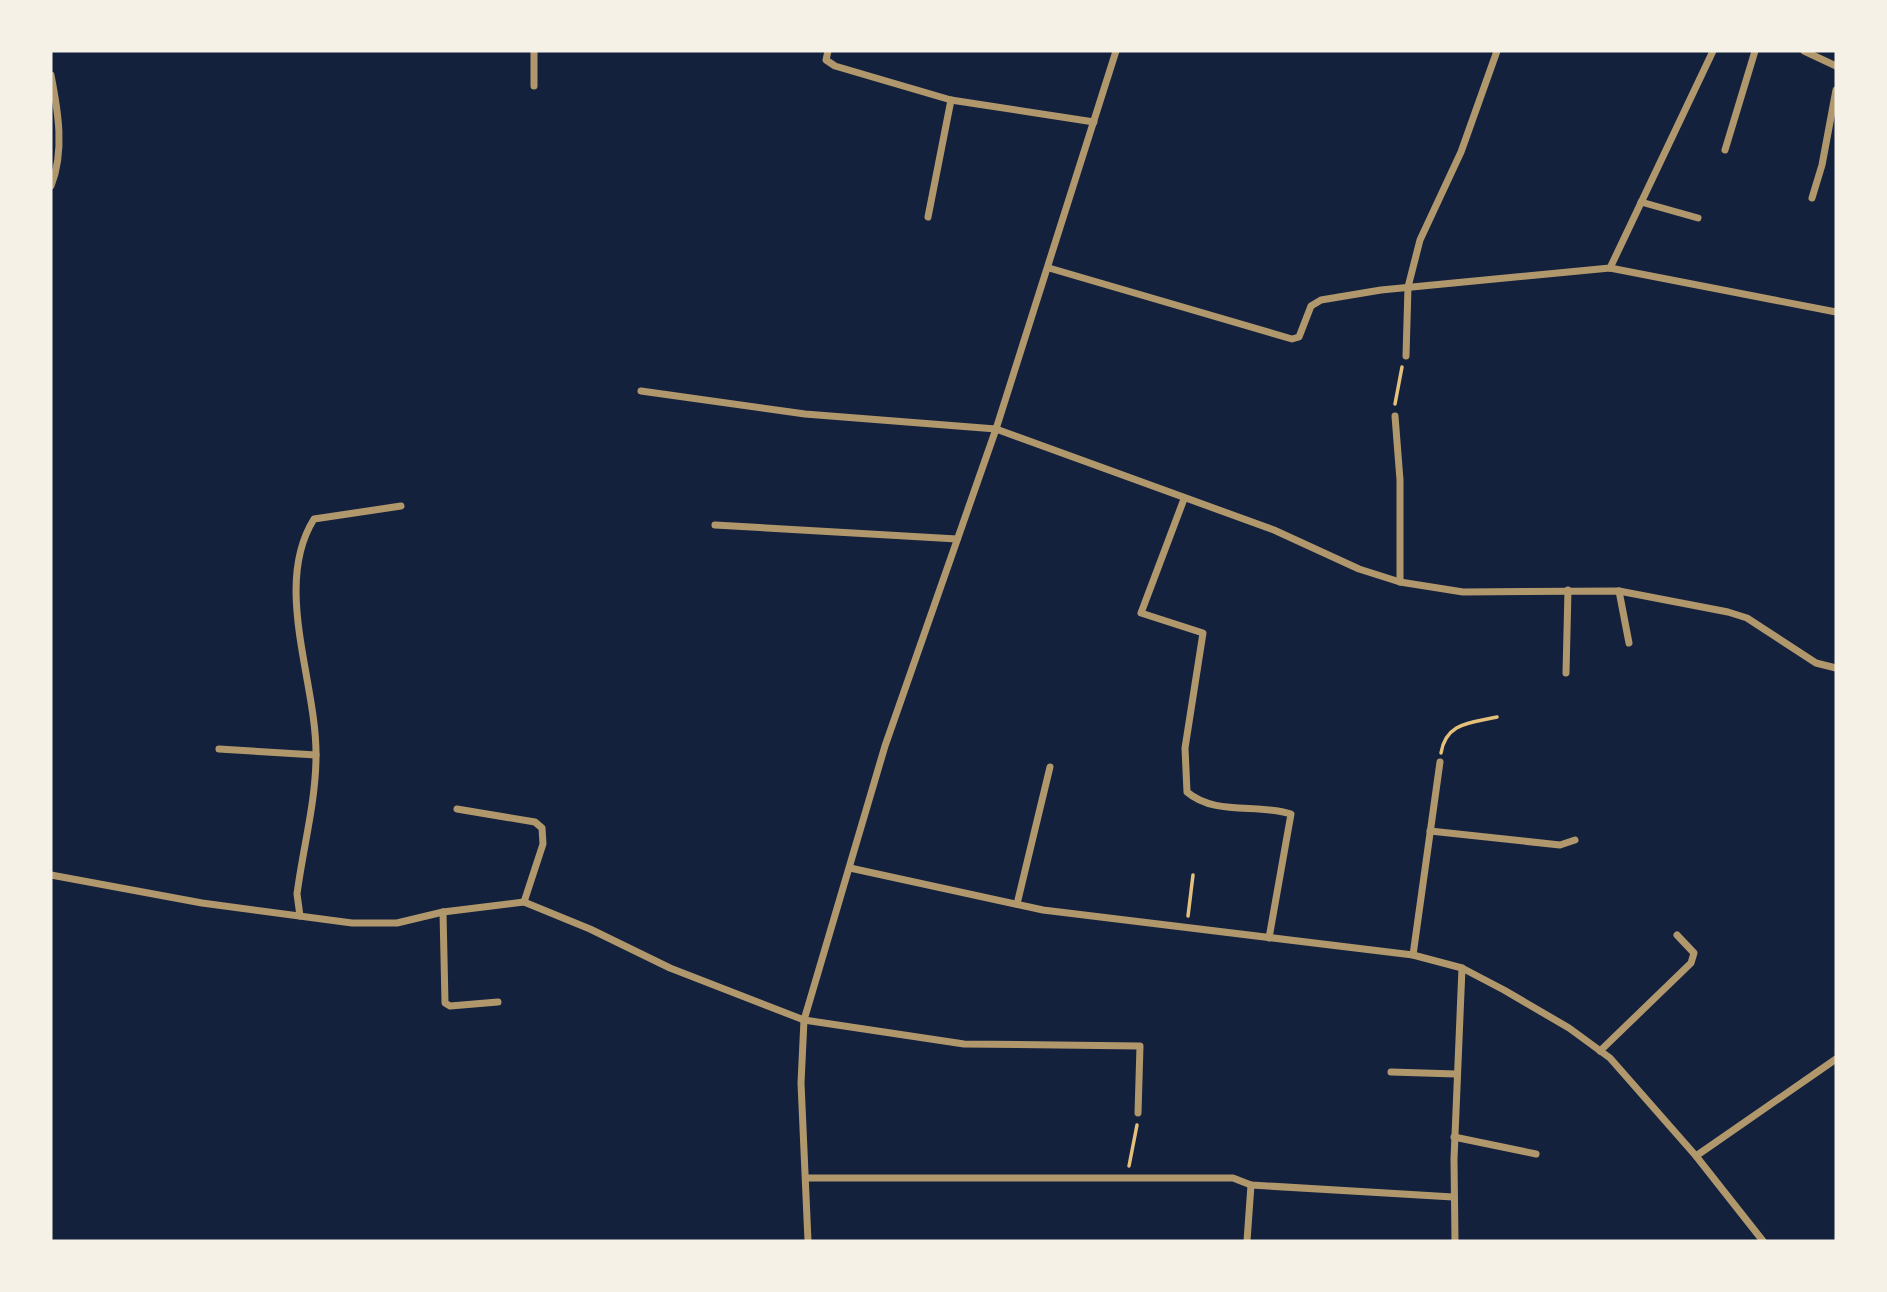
<svg xmlns="http://www.w3.org/2000/svg" width="1887" height="1292" font-family="Arial,sans-serif">
<style>
.lines{fill:none;stroke-linecap:round;stroke-linejoin:round}
.path{stroke:#e5c07b;stroke-width:3.5}
.minor{stroke:#b1986c;stroke-width:7}
</style>
<rect width="100%" height="100%" fill="#14213d"/>
<g class="lines">
<g class="path">
<polyline points="1395,404 1402,367"/>
<path d="M1441,753C1446,722 1471,723 1497,717"/>
<polyline points="1188,916 1193,875"/>
<polyline points="1129,1166 1137,1125"/>
</g>
<g class="minor">
<polyline points="828,51 826,60 835,66 951,100 1094,122"/>
<polyline points="1804,51 1836,66"/>
<path d="M51,75C58,111 65,151 51,186"/>
<polyline points="534,86 534,51"/>
<polyline points="1725,150 1755,51"/>
<polyline points="1812,198 1822,165 1836,90"/>
<polyline points="1641,202 1698,218"/>
<polyline points="928,217 951,100"/>
<polyline points="1049,268 1292,339 1299,337 1311,306 1321,300 1381,290 1610,268 1836,312"/>
<polyline points="1610,268 1713,51"/>
<polyline points="1406,356 1408,287 1420,240 1461,152 1497,51"/>
<polyline points="641,391 805,414 996,429 1274,530 1359,569 1400,582 1463,592 1619,591 1728,612 1747,618 1816,663 1836,668"/>
<polyline points="1395,416 1400,480 1400,582"/>
<path d="M1184,499L1141,613L1203,633L1185,748L1187,792C1215,816 1258,803 1291,814L1269,938"/>
<polyline points="715,525 957,539"/>
<polyline points="1619,591 1629,643"/>
<polyline points="1566,673 1568,590"/>
<polyline points="219,749 316,755"/>
<polyline points="457,809 535,822 542,828 543,844 524,902"/>
<polyline points="1430,831 1560,845 1575,840"/>
<polyline points="850,868 1043,910 1413,955 1462,968 1504,990 1569,1028 1610,1058 1696,1156 1763,1241"/>
<polyline points="51,875 202,903 352,923 397,923 443,912 524,902 590,929 670,968 804,1020 964,1044 1140,1046 1138,1113"/>
<polyline points="1017,904 1050,767"/>
<polyline points="443,912 445,1003 450,1006 498,1002"/>
<path d="M300,916L297,894C303,848 316,801 316,756C317,682 272,586 314,519L401,506"/>
<polyline points="1413,955 1440,762"/>
<polyline points="1600,1051 1691,963 1694,953 1677,935"/>
<polyline points="1391,1072 1456,1074"/>
<polyline points="1454,1137 1536,1154"/>
<polyline points="1696,1156 1836,1059"/>
<polyline points="807,1178 1233,1178 1251,1185 1453,1197"/>
<polyline points="808,1241 801,1083 804,1020 885,746 996,429 1116,51"/>
<polyline points="1247,1241 1251,1185"/>
<polyline points="1455,1241 1454,1159 1462,968"/>
</g>
</g>
<rect width="1887" height="1292" fill="none" stroke="#f6f1e7" stroke-width="105"/>
</svg>
